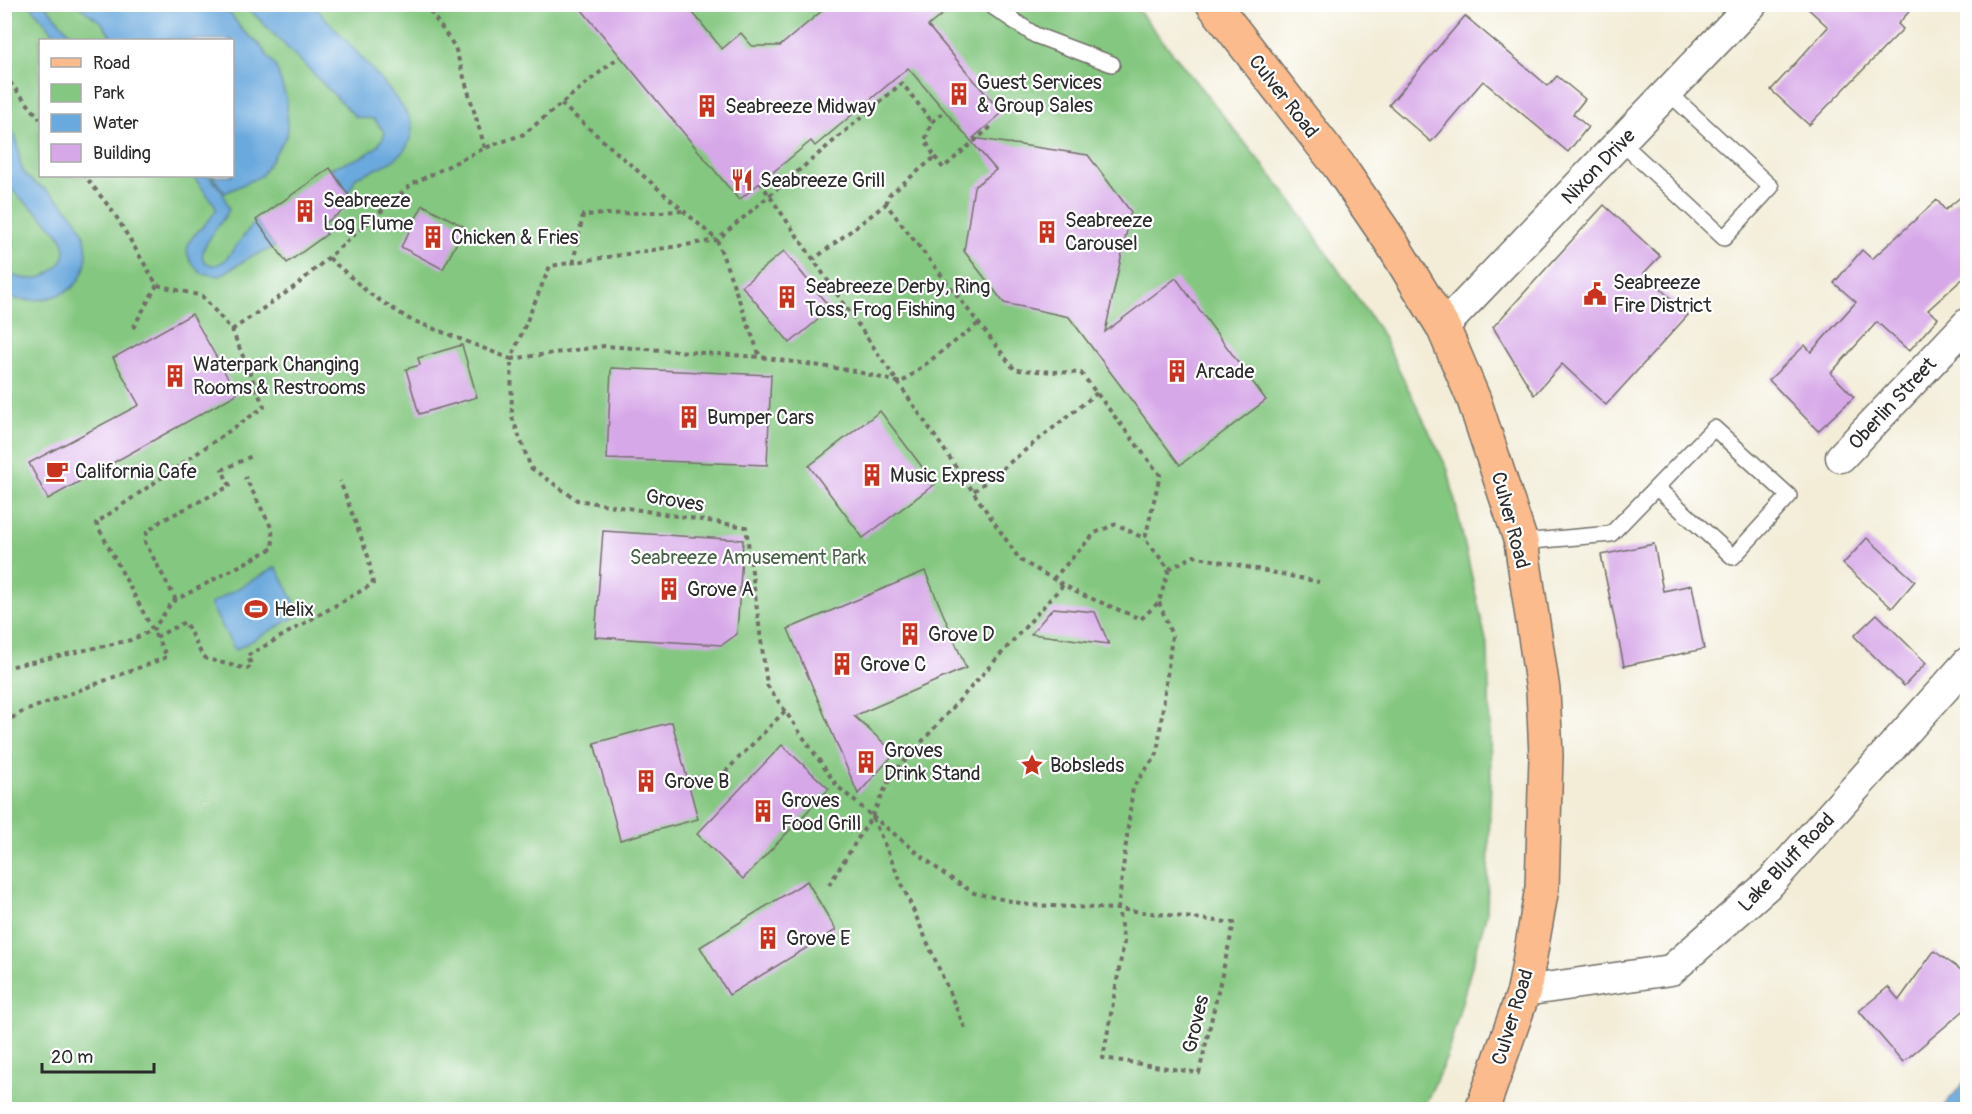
<svg xmlns="http://www.w3.org/2000/svg" width="1972" height="1114" font-family="Pangolin,sans-serif">
<style>
.green{fill:#84c780;stroke:#587956;stroke-width:1.5;fill-rule:evenodd}
.water{fill:#6aa9dd;stroke:#4a6a84;stroke-width:1.5}
.building{fill:#d7a8e8}
.lines{fill:none;stroke-linecap:round;stroke-linejoin:round}
.lane-casing{stroke:#716f68;stroke-width:18}
.street-casing{stroke:#716f68;stroke-width:33}
.primary-casing{stroke:#716f68;stroke-width:36}
.path{stroke:#716f68;stroke-width:4;stroke-dasharray:4.5 4.5;stroke-linecap:butt}
.lane{stroke:#fff;stroke-width:15}
.street{stroke:#fff;stroke-width:30}
.primary{stroke:#fbbb8c;stroke-width:33}
.labels{text-anchor:middle;stroke-width:4.5;stroke-linejoin:round;paint-order:stroke}
.poi-label{font-size:20px;fill:#2b2b2b;stroke:#fff;text-anchor:start}
.street-label{font-size:20px;fill:#2b2b2b;stroke:#fff}
.park-label{font-size:20px;fill:#4a6249;stroke:#fff}
</style>
<rect width="100%" height="100%" fill="#fff"/>
<filter id="ink" filterUnits="userSpaceOnUse"><feTurbulence type="fractalNoise" baseFrequency=".0167" numOctaves="2"/><feDisplacementMap in="SourceGraphic" scale="12" xChannelSelector="R" yChannelSelector="G"/><feConvolveMatrix kernelMatrix="1 2 1 2 8 2 1 2 1" color-interpolation-filters="sRGB"/></filter>
<filter id="wash" filterUnits="userSpaceOnUse"><feTurbulence type="fractalNoise" baseFrequency=".008" numOctaves="4" result="noise"/><feDisplacementMap in="SourceGraphic" scale="24" xChannelSelector="R" yChannelSelector="G"/><feGaussianBlur stdDeviation="1.35" result="paint"/><feColorMatrix in="noise" values="0 0 0 0 0 0 0 0 0 0 0 0 0 0 0 0 0 1.4 0 .05"/><feComposite in="paint" operator="in"/></filter>
<g filter="url(#wash)">
<rect width="100%" height="100%" fill="#f3edd8"/>
<path class="green" d="M965,4L972,13L983,5H1134L1287,195L1380,331L1448,470L1488,649L1491,775L1487,912L1446,1059L1423,1109L5,1110V5ZM40,40H232V176H40Z"/>
<g class="water">
<polygon points="30,5 45,5 76,40 60,40"/>
<polygon points="77,5 225,5 241,29 259,44 276,67 287,100 287,135 261,176 225,193 212,176 232,176 232,40 113,40 102,23"/>
<path d="M245,5H313C332,26 407,103 412,125C412,128 411,136 410,139C403,162 375,169 356,177L348,194L330,168C351,159 376,158 385,133L374,119L356,117Z"/>
<path d="M5,123C26,142 14,157 24,173C28,180 39,185 46,190C71,208 93,233 85,266C82,276 77,286 67,291C48,301 25,303 5,296V273C13,276 22,279 32,279C42,279 49,274 56,268C91,237 14,204 5,179C0,164 4,139 5,123Z"/>
<path d="M193,176H209L222,191L229,209C226,221 183,260 213,265C219,265 223,262 226,259L256,220L275,247L250,257L220,276L201,273C167,243 205,232 216,210L215,205Z"/>
<polygon points="276,567 301,614 235,650 210,604"/>
<polygon points="1967,1079 1967,1109 1941,1109"/>
</g>
<g id="blocks">
<g class="building">
<polygon points="577,4 686,4 722,49 741,33 752,46 780,46 830,4 955,4 928,26 1002,113 973,138 1088,155 1131,212 1105,332 1176,278 1266,400 1180,465 1069,317 1004,303 964,251 974,187 996,170 908,68 815,146 811,141 739,200"/>
<polygon points="1803,4 1916,4 1898,24 1903,29 1809,125 1771,90 1828,27"/>
<polygon points="1465,16 1548,86 1557,76 1585,99 1573,114 1588,127 1568,152 1483,81 1431,142 1389,105"/>
<polygon points="330,168 354,203 321,226 327,234 287,263 256,220"/>
<polygon points="1968,191 1968,274 1928,310 1938,318 1909,351 1877,322 1831,373 1854,397 1818,431 1769,380 1805,345 1811,352 1856,302 1834,283 1862,250 1872,259 1937,200 1945,210"/>
<polygon points="423,205 465,227 443,269 401,247"/>
<polygon points="1604,205 1660,256 1644,273 1688,315 1606,405 1562,364 1534,395 1493,327"/>
<polygon points="784,251 831,309 790,343 742,286"/>
<polygon points="192,314 237,394 48,499 29,463 139,405 113,358"/>
<polygon points="462,345 477,397 419,414 406,369 420,365 418,358"/>
<polygon points="611,368 771,375 767,465 607,459"/>
<polygon points="880,411 935,484 863,538 809,466"/>
<polygon points="603,531 743,540 737,634 722,645 595,637"/>
<polygon points="1867,538 1915,581 1892,608 1843,564"/>
<polygon points="1654,544 1663,591 1692,585 1704,649 1624,666 1601,555"/>
<polygon points="925,571 966,668 854,716 895,753 858,794 788,629"/>
<polygon points="1053,608 1095,612 1109,644 1031,634"/>
<polygon points="1877,614 1926,663 1904,686 1854,636"/>
<polygon points="672,722 698,819 620,840 594,743"/>
<polygon points="782,745 829,789 743,879 697,834"/>
<polygon points="807,881 836,930 729,995 700,947"/>
<polygon points="1934,951 1968,975 1968,1007 1903,1062 1859,1011 1888,987 1899,1000"/>
</g>
</g>
</g>
<g filter="url(#ink)">
<use href="#blocks" fill-opacity="0" stroke="#716f68" stroke-width="1.5"/>
<g class="lines">
<g class="lane-casing">
<g id="lane">
<polyline points="989,4 1035,35 1112,64"/>
<polyline points="1621,142 1724,238 1771,187 1668,92"/>
<polyline points="1521,542 1611,534 1714,428 1789,496 1733,557 1658,489"/>
</g>
</g>
<g class="street-casing">
<g id="street">
<polyline points="1443,327 1752,4"/>
<polyline points="1841,457 1968,323"/>
<polyline points="1524,991 1671,970 1771,882 1968,662"/>
</g>
</g>
<g class="primary-casing">
<polyline id="primary" points="1213,4 1339,166 1391,242 1443,327 1474,400 1521,542 1543,690 1546,756 1542,888 1524,991 1482,1110"/>
</g>
<g class="path">
<polyline points="425,4 455,47 485,148"/>
<polyline points="4,75 40,119"/>
<polyline points="561,104 717,240 760,357"/>
<polyline points="935,157 943,168 993,125"/>
<polyline points="760,182 1020,560 1078,593 1141,619 1159,602 1169,569 1145,539 1160,475 1081,373 1015,370 886,204 814,259"/>
<polyline points="886,204 889,195 935,157 925,140 932,122 945,111"/>
<polyline points="329,258 370,294 409,319 511,359 550,266 717,240 902,83 932,122"/>
<polyline points="573,263 583,215 682,211"/>
<polyline points="133,328 157,285"/>
<polyline points="232,330 297,285 412,184 485,148 524,134 620,56"/>
<polyline points="974,491 1097,393"/>
<polyline points="1169,569 1194,556 1319,582"/>
<polyline points="1053,579 1095,533 1116,524 1145,539"/>
<polyline points="176,600 145,542 147,532 161,521 230,486 222,470 254,455"/>
<polyline points="156,637 185,622 202,655 207,659 247,669 252,665 247,656 373,584 368,556 340,481"/>
<polyline points="4,668 131,640 153,630 172,602 273,548 272,529 245,477"/>
<polyline points="4,723 22,712 167,657 96,523 264,407 232,330 202,296 157,285 114,213 85,176"/>
<polyline points="725,772 785,711"/>
<polyline points="872,816 944,874 974,893 1029,905 1118,909 1234,923 1199,1073 1103,1058 1124,942 1118,909 1133,787 1157,754 1172,636 1159,602"/>
<polyline points="829,885 872,816 891,776 1063,585"/>
<polyline points="965,1028 872,816 837,786 767,685 746,527 577,500 531,468 512,417 511,359 605,346 760,357 855,371 901,383 979,323"/>
</g>
<use href="#lane" class="lane"/>
<use href="#street" class="street"/>
<use href="#primary" class="primary"/>
</g>
</g>
<defs>
<g id="building-bare" transform="scale(1.8)"><path d="M-4-6H4V6H1V3H-1V6H-4ZM-2.5-4.3h1.7v1.8h-1.7ZM.8-4.3h1.7v1.8H.8ZM-2.5-1h1.7V.8h-1.7ZM.8-1h1.7V.8H.8Z" fill="#c8321e" stroke="#fff" stroke-width="2.5" paint-order="stroke"/></g>
<g id="restaurant-bare" transform="scale(1.8)"><path d="M-5-6h1v4h1v-4h1v4h1v-4h1v5L-1.5 .5V6h-2V.5L-5-1ZM5-6V6H3V1.5H1.5Q1.5-4 5-6Z" fill="#c8321e" stroke="#fff" stroke-width="2.5" paint-order="stroke"/></g>
<g id="civic-bare" transform="scale(1.8)"><path d="M-.6-6.5H3V-4.5H.6V-3L4-1V1h2V6H-6V1h2V-1L-.6-3ZM-1.2 2.5V6h2.4V2.5Z" fill="#c8321e" stroke="#fff" stroke-width="2.5" paint-order="stroke"/></g>
<g id="cafe-bare" transform="scale(1.8)"><path d="M-5.5-4.5H6V0H3Q3 3.5 0 3.5H-2.5Q-5.5 3.5-5.5 0ZM3-3.2v2h1.7v-2ZM-6 4.5H4V6H-6Z" fill="#c8321e" stroke="#fff" stroke-width="2.5" paint-order="stroke"/></g>
<g id="stadium-bare" transform="scale(1.8)"><path d="M0-5a6.5 5 0 1 0 0 10a6.5 5 0 1 0 0-10ZM-3.5-1.8h7v3.6h-7Z" fill="#c8321e" stroke="#fff" stroke-width="2.5" paint-order="stroke"/></g>
<g id="sight-bare" transform="scale(1.8)"><path d="M0-6L1.8-2.2L6-1.7L2.9 1.2L3.7 5.4L0 3.3L-3.7 5.4L-2.9 1.2L-6-1.7L-1.8-2.2Z" fill="#c8321e" stroke="#fff" stroke-width="2.5" paint-order="stroke"/></g>
</defs>
<g fill-rule="evenodd">
<use href="#building-bare" x="959" y="94"/>
<use href="#building-bare" x="707" y="106"/>
<use href="#restaurant-bare" x="742" y="180"/>
<use href="#building-bare" x="305" y="211"/>
<use href="#building-bare" x="1047" y="232"/>
<use href="#building-bare" x="433" y="237"/>
<use href="#civic-bare" x="1595" y="294"/>
<use href="#building-bare" x="787" y="297"/>
<use href="#building-bare" x="1177" y="371"/>
<use href="#building-bare" x="175" y="376"/>
<use href="#building-bare" x="689" y="417"/>
<use href="#cafe-bare" x="57" y="471"/>
<use href="#building-bare" x="872" y="475"/>
<use href="#building-bare" x="669" y="589"/>
<use href="#stadium-bare" x="256" y="609"/>
<use href="#building-bare" x="910" y="634"/>
<use href="#building-bare" x="842" y="664"/>
<use href="#building-bare" x="866" y="762"/>
<use href="#sight-bare" x="1032" y="765"/>
<use href="#building-bare" x="646" y="781"/>
<use href="#building-bare" x="763" y="811"/>
<use href="#building-bare" x="768" y="938"/>
</g>
<g class="labels">
<g class="poi-label">
<text x="977" y="89">Guest Services<tspan x="977" dy="23">&amp; Group Sales</tspan></text>
<text x="725" y="113">Seabreeze Midway</text>
<text x="760" y="187">Seabreeze Grill</text>
<text x="323" y="207">Seabreeze<tspan x="323" dy="23">Log Flume</tspan></text>
<text x="1065" y="227">Seabreeze<tspan x="1065" dy="23">Carousel</tspan></text>
<text x="451" y="244">Chicken &amp; Fries</text>
<text x="1613" y="289">Seabreeze<tspan x="1613" dy="23">Fire District</tspan></text>
<text x="805" y="293">Seabreeze Derby, Ring<tspan x="805" dy="23">Toss, Frog Fishing</tspan></text>
<text x="193" y="371">Waterpark Changing<tspan x="193" dy="23">Rooms &amp; Restrooms</tspan></text>
<text x="1195" y="378">Arcade</text>
<text x="707" y="424">Bumper Cars</text>
<text x="75" y="478">California Cafe</text>
<text x="890" y="482">Music Express</text>
<text x="687" y="596">Grove A</text>
<text x="274" y="616">Helix</text>
<text x="928" y="641">Grove D</text>
<text x="860" y="671">Grove C</text>
<text x="884" y="757">Groves<tspan x="884" dy="23">Drink Stand</tspan></text>
<text x="1050" y="772">Bobsleds</text>
<text x="664" y="788">Grove B</text>
<text x="781" y="807">Groves<tspan x="781" dy="23">Food Grill</tspan></text>
<text x="786" y="945">Grove E</text>
</g>
<g class="street-label">
<text transform="translate(1284 96) rotate(52)" y="7">Culver Road</text>
<text transform="translate(1598 166) rotate(-46)" y="7">Nixon Drive</text>
<text transform="translate(1892 403) rotate(-47)" y="7">Oberlin Street</text>
<text transform="translate(675 500) rotate(9)" y="7">Groves</text>
<text transform="translate(1511 520) rotate(75)" y="7">Culver Road</text>
<text transform="translate(1786 862) rotate(-46)" y="7">Lake Bluff Road</text>
<text transform="translate(1512 1017) rotate(-73)" y="7">Culver Road</text>
<text transform="translate(1195 1024) rotate(-77)" y="7">Groves</text>
</g>
<g class="park-label">
<text x="748" y="564">Seabreeze Amusement Park</text>
</g>
</g>
<rect width="1972" height="1114" fill="none" stroke="#fff" stroke-width="24"/>
<rect x="39" y="39" width="195" height="138" fill="#ffffff" stroke="#aaaaaa" stroke-width="1.5"/>
<rect x="51" y="58" width="30" height="9" fill="#fbbb8c" stroke="#aaaaaa" stroke-width="1.5"/>
<text x="93" y="69" font-size="18" fill="#2b2b2b">Road</text>
<rect x="51" y="84" width="30" height="18" fill="#84c780" stroke="#aaaaaa" stroke-width="1.5"/>
<text x="93" y="99" font-size="18" fill="#2b2b2b">Park</text>
<rect x="51" y="114" width="30" height="18" fill="#6aa9dd" stroke="#aaaaaa" stroke-width="1.5"/>
<text x="93" y="129" font-size="18" fill="#2b2b2b">Water</text>
<rect x="51" y="144" width="30" height="18" fill="#d7a8e8" stroke="#aaaaaa" stroke-width="1.5"/>
<text x="93" y="159" font-size="18" fill="#2b2b2b">Building</text>
<path d="M42 1063v9h112v-9" fill="none" stroke="#2b2b2b" stroke-width="3"/>
<text x="51" y="1063" font-size="18" fill="#2b2b2b" stroke="#ffffff" stroke-width="4.5" paint-order="stroke">20 m</text>
</svg>
